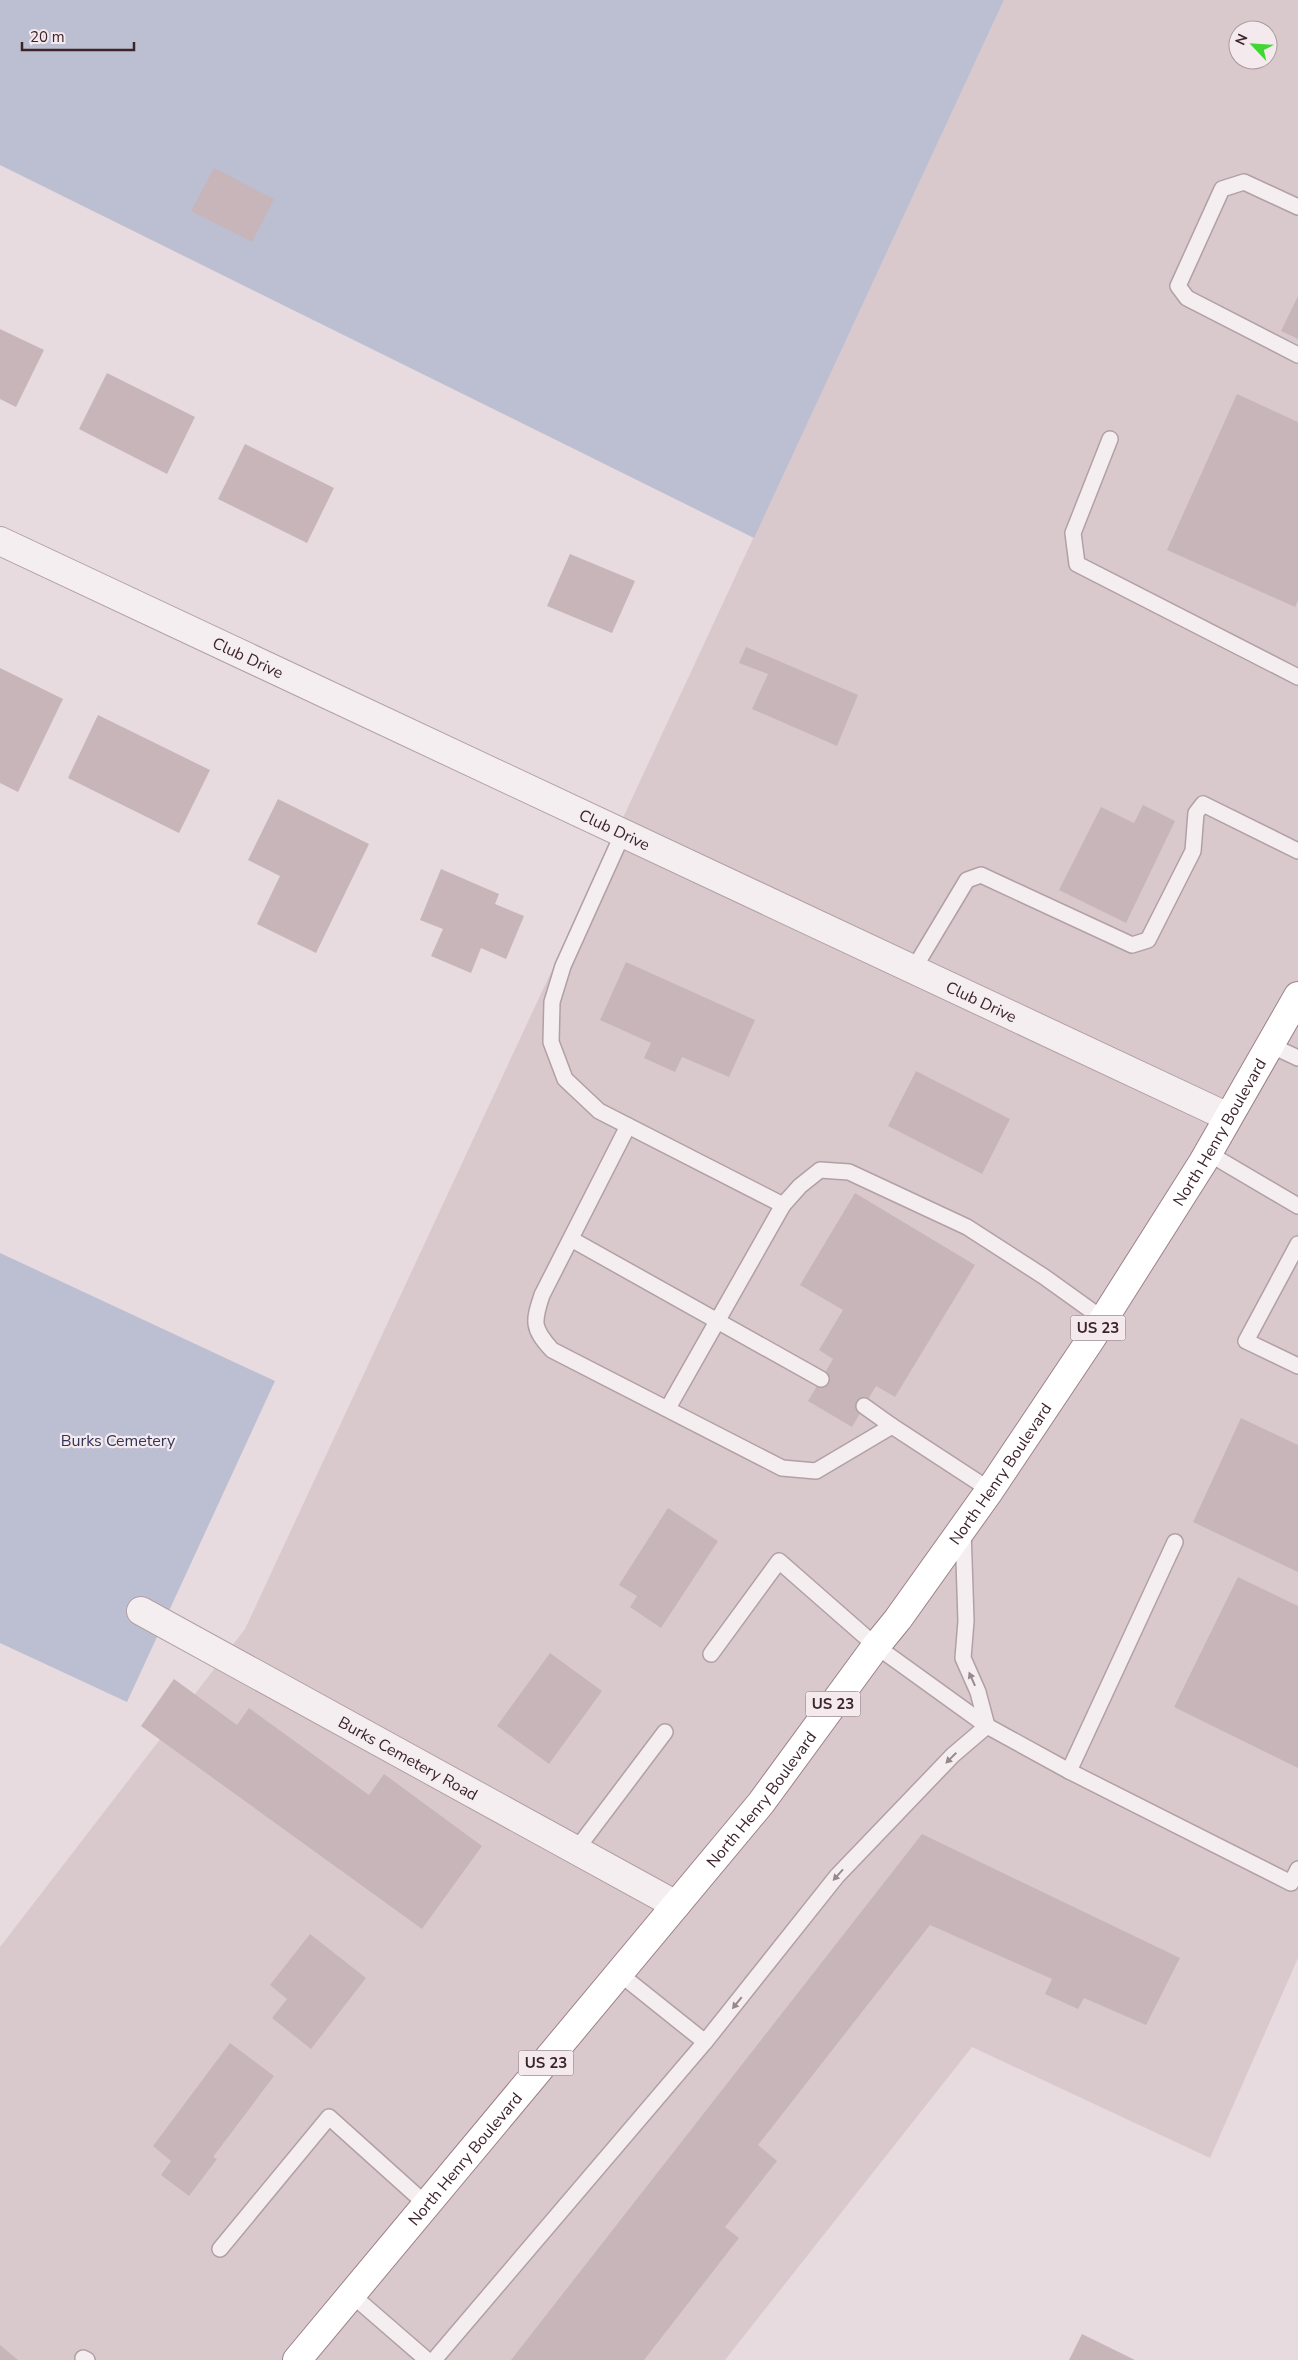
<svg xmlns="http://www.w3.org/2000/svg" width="1298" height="2360" font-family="'Nunito Sans',sans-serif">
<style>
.built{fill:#d9c9cd;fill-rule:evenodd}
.green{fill:#bbbfd1}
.building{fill:#c7b5ba}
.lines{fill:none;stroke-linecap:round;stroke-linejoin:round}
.service-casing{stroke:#b1a0a5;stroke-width:18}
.minor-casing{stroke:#b1a0a5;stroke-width:30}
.trunk-casing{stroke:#9e818a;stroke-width:30}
.service{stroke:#f5eef0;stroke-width:15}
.minor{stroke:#f5eef0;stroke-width:28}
.trunk{stroke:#fff;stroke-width:28}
.oneway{fill:#99898e}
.labels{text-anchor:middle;stroke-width:4.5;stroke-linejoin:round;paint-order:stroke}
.shield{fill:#f4eaee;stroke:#745f66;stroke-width:1}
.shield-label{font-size:15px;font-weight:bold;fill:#3d242b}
.street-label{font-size:16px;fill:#3d242b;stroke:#f4eaee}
.park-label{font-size:16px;fill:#30355a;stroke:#f4eaee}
</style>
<rect width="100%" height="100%" fill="#e7dbdf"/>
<path class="built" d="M1004,0H1298V1958L1210,2158L972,2047L725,2360H0V1947L245,1629ZM1238,30H1268V60H1238Z"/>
<g class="green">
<polygon points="0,0 1004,0 754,538 0,165"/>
<polygon points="0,1253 275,1381 127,1702 0,1643"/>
</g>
<g class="building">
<polygon points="214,168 274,199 252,242 191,211"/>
<polygon points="1298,296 1298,339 1281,331"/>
<polygon points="0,329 44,350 16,407 0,399"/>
<polygon points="107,373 195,417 167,474 79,429"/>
<polygon points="1237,394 1298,422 1298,600 1295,607 1167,550"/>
<polygon points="245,444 334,488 307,543 218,499"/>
<polygon points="570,554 635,581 612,633 547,606"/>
<polygon points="746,647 858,695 837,746 752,709 768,674 739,663"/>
<polygon points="0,668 63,699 18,792 0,783"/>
<polygon points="98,715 210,770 179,833 68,778"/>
<polygon points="278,799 369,844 316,953 257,924 280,876 248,860"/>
<polygon points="1143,805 1175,821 1126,923 1059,890 1101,807 1134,823"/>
<polygon points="441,869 499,894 495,904 524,916 506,959 481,948 471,973 431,956 443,929 420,920"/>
<polygon points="626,962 755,1020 729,1077 682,1057 675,1072 644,1058 651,1043 600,1020"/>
<polygon points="916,1071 1010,1119 982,1174 888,1126"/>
<polygon points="855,1193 975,1265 895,1397 876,1386 852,1427 808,1401 833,1359 819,1350 843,1310 800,1285"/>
<polygon points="1241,1418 1298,1445 1298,1572 1193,1522"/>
<polygon points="668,1508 718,1541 661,1628 630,1607 637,1596 619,1585"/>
<polygon points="1238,1577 1298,1606 1298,1768 1174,1707"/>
<polygon points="550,1653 602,1691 549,1764 497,1726"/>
<polygon points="174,1679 237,1725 249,1708 369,1795 384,1774 482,1846 422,1929 141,1726"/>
<polygon points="922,1834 1180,1958 1146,2025 1084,1998 1078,2009 1045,1994 1052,1979 930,1925 758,2145 777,2161 725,2227 739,2238 644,2360 511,2360"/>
<polygon points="310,1934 366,1978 311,2049 272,2018 287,1999 270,1985"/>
<polygon points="230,2043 274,2076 213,2157 217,2159 189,2196 161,2175 171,2161 153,2146"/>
<polygon points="1082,2334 1135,2360 1069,2360"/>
<polygon points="0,2345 18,2360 0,2360"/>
</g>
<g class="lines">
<g class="service-casing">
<g id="service">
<polyline points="1298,207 1244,182 1222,189 1178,286 1187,298 1298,355"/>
<polyline points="1110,439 1073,533 1077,564 1298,677"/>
<polyline points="623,833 563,966 552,1002 551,1042 565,1079 599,1111 783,1205 800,1186 820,1170 849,1172 967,1227 1043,1276 1103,1319"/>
<polyline points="913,970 967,880 981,875 1132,945 1148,940 1193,851 1196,813 1203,804 1298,851"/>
<polyline points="1270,1045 1298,1058"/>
<path d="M628,1126L542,1295C533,1322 532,1328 552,1350L782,1468L816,1471L892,1426L990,1490"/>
<polyline points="1208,1153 1298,1206"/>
<polyline points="571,1239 821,1379"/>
<polyline points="1298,1244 1246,1341 1298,1366"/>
<polyline points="864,1406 892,1426"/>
<polyline points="668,1408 783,1205"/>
<polyline points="711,1654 779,1561 876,1646 987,1726 1069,1771 1291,1883 1298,1869"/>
<polyline points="1069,1771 1175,1542"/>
<polyline points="576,1850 665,1732"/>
<polyline points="620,1974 705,2042"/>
<polyline points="220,2249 329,2117 428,2206"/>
<polyline points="352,2295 427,2360"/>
<polyline points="83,2358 87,2360"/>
<polyline points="434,2360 705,2042 837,1876 953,1755 987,1726 978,1692 963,1658 966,1621 963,1529"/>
</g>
</g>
<g class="minor-casing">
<g id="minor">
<path id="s1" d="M0,541L1228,1117"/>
<path id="s2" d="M141,1611L676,1905"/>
</g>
</g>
<g class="trunk-casing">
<g id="trunk">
<path id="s3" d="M297,2360L761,1803L876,1646L898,1619L990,1490L1091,1339L1203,1162L1298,996"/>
</g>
</g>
<use href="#service" class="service"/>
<use href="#minor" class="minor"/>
<use href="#trunk" class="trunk"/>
</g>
<defs><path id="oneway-solid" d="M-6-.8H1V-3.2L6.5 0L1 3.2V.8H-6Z" transform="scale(1.25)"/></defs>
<g class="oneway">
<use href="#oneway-solid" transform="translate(972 1679) rotate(-114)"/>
<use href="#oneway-solid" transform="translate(951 1758) rotate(135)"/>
<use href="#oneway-solid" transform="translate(838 1875) rotate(132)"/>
<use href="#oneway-solid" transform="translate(737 2003) rotate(129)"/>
</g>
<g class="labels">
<g class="shield">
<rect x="1070.5" y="1315.5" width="55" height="25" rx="4"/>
<rect x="805.5" y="1691.5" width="55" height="25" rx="4"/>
<rect x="518.5" y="2050.5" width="55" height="25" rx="4"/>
</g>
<g class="shield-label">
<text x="1098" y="1333">US 23</text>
<text x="833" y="1709">US 23</text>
<text x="546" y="2068">US 23</text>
</g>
<g class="street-label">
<text dy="6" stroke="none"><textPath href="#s1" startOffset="274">Club Drive</textPath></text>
<text dy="6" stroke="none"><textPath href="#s1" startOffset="679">Club Drive</textPath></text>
<text dy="6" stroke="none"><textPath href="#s1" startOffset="1084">Club Drive</textPath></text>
<text dy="6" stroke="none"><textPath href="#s3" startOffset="1538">North Henry Boulevard</textPath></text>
<text dy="6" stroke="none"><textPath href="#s3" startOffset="1132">North Henry Boulevard</textPath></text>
<text dy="6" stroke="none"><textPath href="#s2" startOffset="305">Burks Cemetery Road</textPath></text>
<text dy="6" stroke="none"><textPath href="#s3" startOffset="728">North Henry Boulevard</textPath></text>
<text dy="6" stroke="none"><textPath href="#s3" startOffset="262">North Henry Boulevard</textPath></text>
</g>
<g class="park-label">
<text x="118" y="1446">Burks Cemetery</text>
</g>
</g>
<g transform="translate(1253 45) rotate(295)"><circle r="24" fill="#f4eaee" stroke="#ab9ba0"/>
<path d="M0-4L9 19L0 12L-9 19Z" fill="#40d735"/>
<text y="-8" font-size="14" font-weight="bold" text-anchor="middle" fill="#3d242b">N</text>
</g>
<path d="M22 42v8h112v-8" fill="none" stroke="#3d242b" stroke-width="2.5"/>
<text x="30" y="42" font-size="15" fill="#3d242b" stroke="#f4eaee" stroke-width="4" paint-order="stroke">20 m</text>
</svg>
